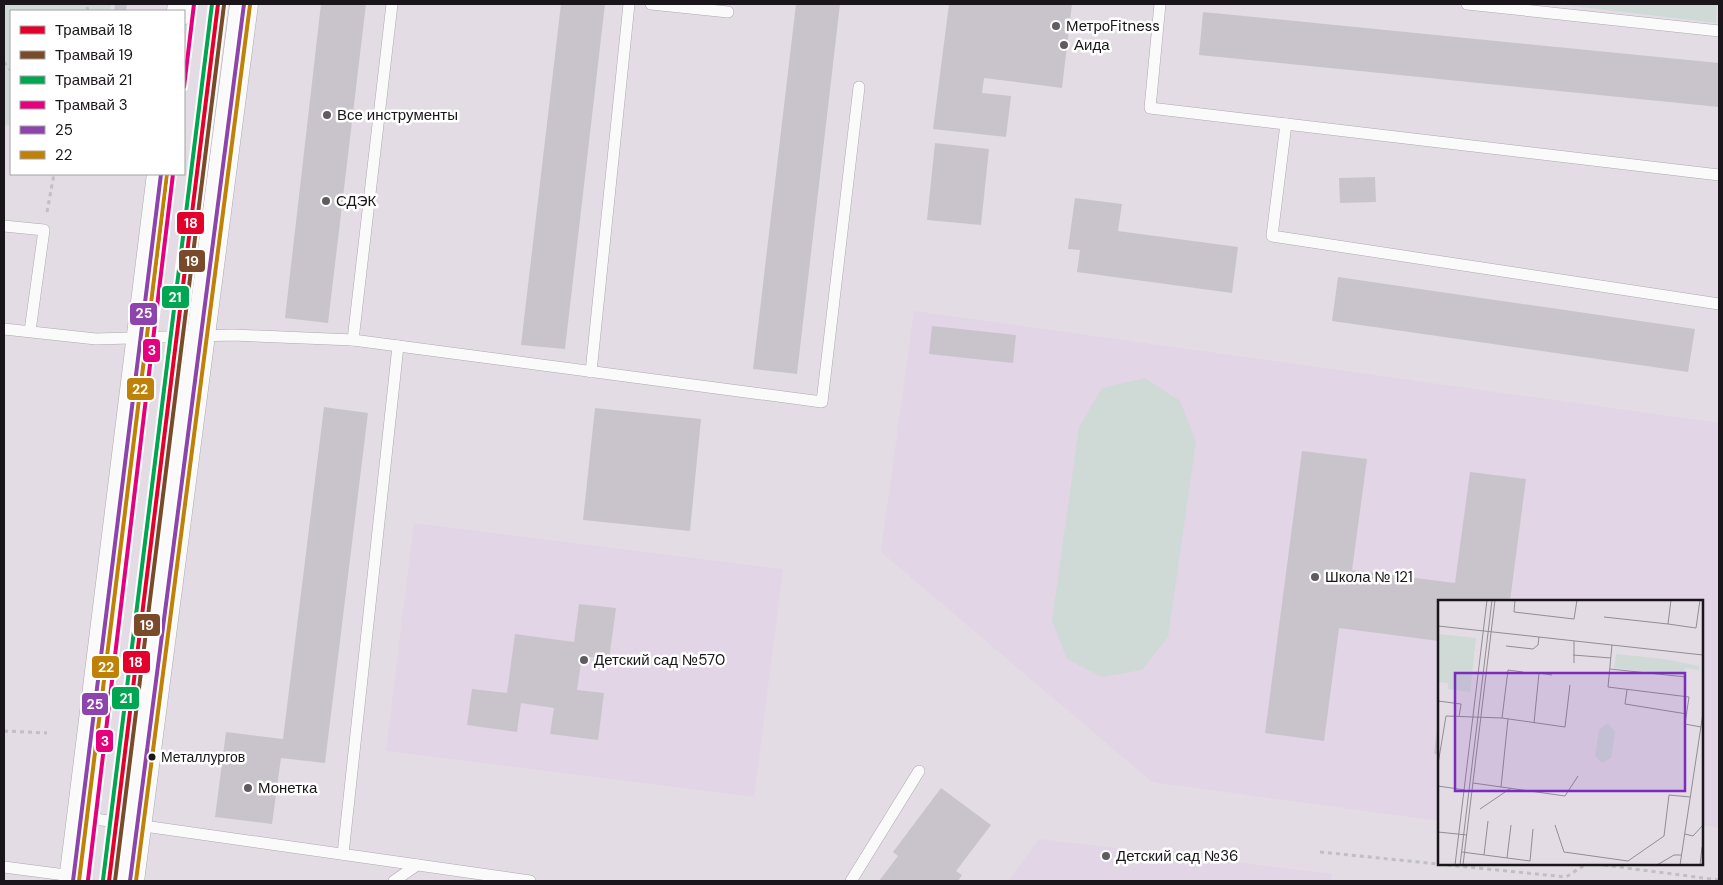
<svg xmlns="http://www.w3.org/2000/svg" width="1723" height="885" font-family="'DM Sans',sans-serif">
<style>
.built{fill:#e2d5e5}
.green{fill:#cfdad6}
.building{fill:#c9c4cb}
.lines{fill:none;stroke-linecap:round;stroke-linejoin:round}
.service-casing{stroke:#ada8ae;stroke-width:12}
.tertiary-casing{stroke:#ada8ae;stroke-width:29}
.path{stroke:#c0bfc1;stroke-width:3;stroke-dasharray:4 4;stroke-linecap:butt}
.service{stroke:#fbfafb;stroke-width:11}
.tertiary{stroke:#fbfafb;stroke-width:28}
.bus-1-casing{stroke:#fff;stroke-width:8}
.bus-2-casing{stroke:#fff;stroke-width:8}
.bus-1{stroke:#8e44ad;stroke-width:4}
.bus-2{stroke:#c08206;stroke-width:4}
.tram-1-casing{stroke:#fff;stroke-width:8}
.tram-2-casing{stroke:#fff;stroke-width:8}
.tram-3-casing{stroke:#fff;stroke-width:8}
.tram-4-casing{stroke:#fff;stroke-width:8}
.tram-1{stroke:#e4002b;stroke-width:4}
.tram-2{stroke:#7a4b2a;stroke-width:4}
.tram-3{stroke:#00a651;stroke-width:4}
.tram-4{stroke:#e5007d;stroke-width:4}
.poi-dot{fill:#605b61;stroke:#fff;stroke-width:2}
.bus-dot{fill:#19151a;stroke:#fff;stroke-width:2}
.labels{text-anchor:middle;stroke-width:5;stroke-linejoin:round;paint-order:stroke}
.bus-label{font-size:14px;fill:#19151a;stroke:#fff;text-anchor:start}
.poi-label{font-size:15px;fill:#19151a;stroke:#fff;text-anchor:start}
.inset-road{fill:none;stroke:#928c93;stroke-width:1}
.view{fill:#7b2cbf;fill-opacity:0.15;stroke:#7b2cbf;stroke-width:2.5}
.inset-edge{fill:none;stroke:#19151a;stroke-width:2.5}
.line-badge{stroke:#fff;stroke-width:2}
.badge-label{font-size:14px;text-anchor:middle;font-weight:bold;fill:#fff}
</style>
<rect width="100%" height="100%" fill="#e3dce4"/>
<g class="built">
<polygon points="914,311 1719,423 1719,828 1702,825 1702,601 1439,601 1439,821 1152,782 881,552"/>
<polygon points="414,523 783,569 754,797 386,751"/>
<polygon points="1039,839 1332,874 1331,881 1009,881"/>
</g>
<g class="green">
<polygon points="4,4 111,4 110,11 11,11 11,126 4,125"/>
<polygon points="1556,4 1717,4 1716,23"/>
<polygon points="1145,378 1180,401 1196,442 1168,637 1142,670 1102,677 1067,659 1052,621 1079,427 1102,388"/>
</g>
<g class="building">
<polygon points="115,4 127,4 126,11 114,11"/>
<polygon points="321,4 366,4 328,323 285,318"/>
<polygon points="561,4 605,4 565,349 521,345"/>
<polygon points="796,4 840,4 797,374 753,369"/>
<polygon points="949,4 1072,4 1062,88 984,78 982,93 1011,96 1006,137 933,129"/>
<polygon points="1203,12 1719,63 1719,107 1199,55"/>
<polygon points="935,143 989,149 981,225 927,220"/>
<polygon points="1375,177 1376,202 1340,203 1339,178"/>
<polygon points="1075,198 1122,204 1118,231 1238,247 1232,293 1077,272 1080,250 1068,249"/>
<polygon points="1338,277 1695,329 1688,372 1332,321"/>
<polygon points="932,326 1016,335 1013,363 929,354"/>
<polygon points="324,407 368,413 325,763 281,758 272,824 215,817 226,732 283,739"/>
<polygon points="595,408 701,419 690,531 583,520"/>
<polygon points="1302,451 1367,459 1352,570 1455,583 1470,472 1526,479 1510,601 1439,601 1439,641 1339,628 1324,741 1265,733"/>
<polygon points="579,604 616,608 609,659 582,656 577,690 604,693 598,740 550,734 554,708 521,703 517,732 467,725 472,689 507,693 515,634 574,642"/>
<polygon points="1438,719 1439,719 1439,754 1434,754"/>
<polygon points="941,788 991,825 956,871 962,875 958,881 879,881 898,856 893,852"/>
</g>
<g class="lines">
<g class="service-casing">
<g id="service">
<polyline points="651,4 728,12"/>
<polyline points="1160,4 1150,108 1719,175"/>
<polyline points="1467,4 1719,31"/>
<polyline points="1286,124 1272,236 1719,304"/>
<polyline points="4,226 44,230 30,331"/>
<polyline points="4,329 96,339 233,335 353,340 822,402 859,87"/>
<polyline points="353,340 392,4"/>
<polyline points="591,372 629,4"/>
<polyline points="81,817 530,881"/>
<polyline points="343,854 398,346"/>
<polyline points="4,867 73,876"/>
<polyline points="394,881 417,865"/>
<polyline points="851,881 919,771"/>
</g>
</g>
<g class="tertiary-casing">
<g id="tertiary">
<polyline points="181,11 182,4"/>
<polyline points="73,881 161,174"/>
<polyline points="130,881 244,4"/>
</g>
</g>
<g class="path">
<polyline points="87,11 88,4"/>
<polyline points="4,62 11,71"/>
<polyline points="47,212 54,174"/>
<polyline points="4,731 47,733"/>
<polyline points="1320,852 1566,877 1586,864"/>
<polyline points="1596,864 1719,880"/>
</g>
<use href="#service" class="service"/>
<use href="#tertiary" class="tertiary"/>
<g class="bus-1-casing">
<g id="bus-1">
<polyline points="73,881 161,174"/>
<polyline points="130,881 244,4"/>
</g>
</g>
<g class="bus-2-casing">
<g id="bus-2">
<polyline points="79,881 167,175"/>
<polyline points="136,881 250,5"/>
</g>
</g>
<use href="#bus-1" class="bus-1"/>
<use href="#bus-2" class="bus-2"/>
<g class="tram-1-casing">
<polyline id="tram-1" points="109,881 218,4"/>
</g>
<g class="tram-2-casing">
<polyline id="tram-2" points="115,881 224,5"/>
</g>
<g class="tram-3-casing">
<polyline id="tram-3" points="103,880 212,4"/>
</g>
<g class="tram-4-casing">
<g id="tram-4">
<polyline points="184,87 194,4"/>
<polyline points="88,880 173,174"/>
</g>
</g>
<use href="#tram-1" class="tram-1"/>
<use href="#tram-2" class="tram-2"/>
<use href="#tram-3" class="tram-3"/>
<use href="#tram-4" class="tram-4"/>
</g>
<g class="poi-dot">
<circle cx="1056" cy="26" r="5"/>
<circle cx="1064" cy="45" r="5"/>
<circle cx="327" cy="115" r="5"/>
<circle cx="326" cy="201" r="5"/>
<circle cx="1315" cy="577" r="5"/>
<circle cx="584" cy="660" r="5"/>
<circle cx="248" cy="788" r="5"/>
<circle cx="1106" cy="856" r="5"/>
</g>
<circle class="bus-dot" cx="152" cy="757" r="4.5"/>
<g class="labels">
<g class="bus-label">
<text x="161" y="762">Металлургов</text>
</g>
<g class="poi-label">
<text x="1066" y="31">МетроFitness</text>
<text x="1074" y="50">Аида</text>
<text x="337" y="120">Все инструменты</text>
<text x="336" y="206">СДЭК</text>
<text x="1325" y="582">Школа № 121</text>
<text x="594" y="665">Детский сад №570</text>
<text x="258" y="793">Монетка</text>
<text x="1116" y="861">Детский сад №36</text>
</g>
</g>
<g transform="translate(1438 600)">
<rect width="265" height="265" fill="#e3dce4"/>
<path d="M0,34L38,38L32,92L10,89V83L0,82ZM178,54L226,59L261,66V70L247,68L246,76L176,68ZM170,123L177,132L173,158L164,163L157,156L161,130Z" fill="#cfdad6"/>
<path class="inset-road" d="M77,0L76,12L136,19L139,0M166,17L230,24L233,0M230,24L258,28L262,0M0,26L46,31M46,31L265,55M136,41V63M174,45L170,87L251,97L247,124L263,127M68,46L95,49L100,45L101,37M135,55L173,58M172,69L248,77M189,90L187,104L249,114M0,101L23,104L21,117M64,118L70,70L85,72M96,123L101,73L114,75M0,164L8,116L64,118L127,127L132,85M35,183L127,196L140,176M0,186L27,190M63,187L70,119M42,209L73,188M117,225L126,252L190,261L226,236L231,195L252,197M0,232L29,235M247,234L255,236L265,225M24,252L92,261L95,229M46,255L50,221M69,258L73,225M17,265L49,0M22,265L54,0M25,265L57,0M219,265L236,255H244M242,265L265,113M262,265L264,247"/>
<path class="view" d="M17,73H247V191H17Z"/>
<rect width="265" height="265" class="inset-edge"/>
</g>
<g class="line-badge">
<rect x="176" y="211" width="29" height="24" rx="5" fill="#e4002b"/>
<rect x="178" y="249" width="28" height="24" rx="5" fill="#7a4b2a"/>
<rect x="161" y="285" width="29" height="24" rx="5" fill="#00a651"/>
<rect x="129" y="302" width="29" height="24" rx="5" fill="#8e44ad"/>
<rect x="142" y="338" width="19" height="25" rx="5" fill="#e5007d"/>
<rect x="126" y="377" width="29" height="24" rx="5" fill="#c08206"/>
<rect x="133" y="613" width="28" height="24" rx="5" fill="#7a4b2a"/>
<rect x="122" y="650" width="29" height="24" rx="5" fill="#e4002b"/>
<rect x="91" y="655" width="29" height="24" rx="5" fill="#c08206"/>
<rect x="111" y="686" width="29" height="24" rx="5" fill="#00a651"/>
<rect x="81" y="692" width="28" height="24" rx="5" fill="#8e44ad"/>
<rect x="95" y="729" width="19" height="24" rx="5" fill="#e5007d"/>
</g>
<g class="badge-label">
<text x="191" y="228">18</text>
<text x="192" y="266">19</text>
<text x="175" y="302">21</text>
<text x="144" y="318">25</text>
<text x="152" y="355">3</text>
<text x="140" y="394">22</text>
<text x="147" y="630">19</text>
<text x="136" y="667">18</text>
<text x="106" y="672">22</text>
<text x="126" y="703">21</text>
<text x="95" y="709">25</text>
<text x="105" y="746">3</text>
</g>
<rect width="1723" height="885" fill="none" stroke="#19151a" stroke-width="10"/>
<rect x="10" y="10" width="175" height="165" fill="#ffffff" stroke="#a3a1a3"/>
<rect x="20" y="26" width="25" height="8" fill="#e4002b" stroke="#a3a1a3"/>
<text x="55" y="35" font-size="15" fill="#19151a">Трамвай 18</text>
<rect x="20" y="51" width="25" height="8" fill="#7a4b2a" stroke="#a3a1a3"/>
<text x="55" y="60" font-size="15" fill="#19151a">Трамвай 19</text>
<rect x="20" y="76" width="25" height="8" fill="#00a651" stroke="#a3a1a3"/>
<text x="55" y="85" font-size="15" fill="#19151a">Трамвай 21</text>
<rect x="20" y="101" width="25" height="8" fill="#e5007d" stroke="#a3a1a3"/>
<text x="55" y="110" font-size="15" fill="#19151a">Трамвай 3</text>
<rect x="20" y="126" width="25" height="8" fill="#8e44ad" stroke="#a3a1a3"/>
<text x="55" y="135" font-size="15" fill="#19151a">25</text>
<rect x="20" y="151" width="25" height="8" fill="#c08206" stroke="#a3a1a3"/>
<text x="55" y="160" font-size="15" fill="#19151a">22</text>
</svg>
